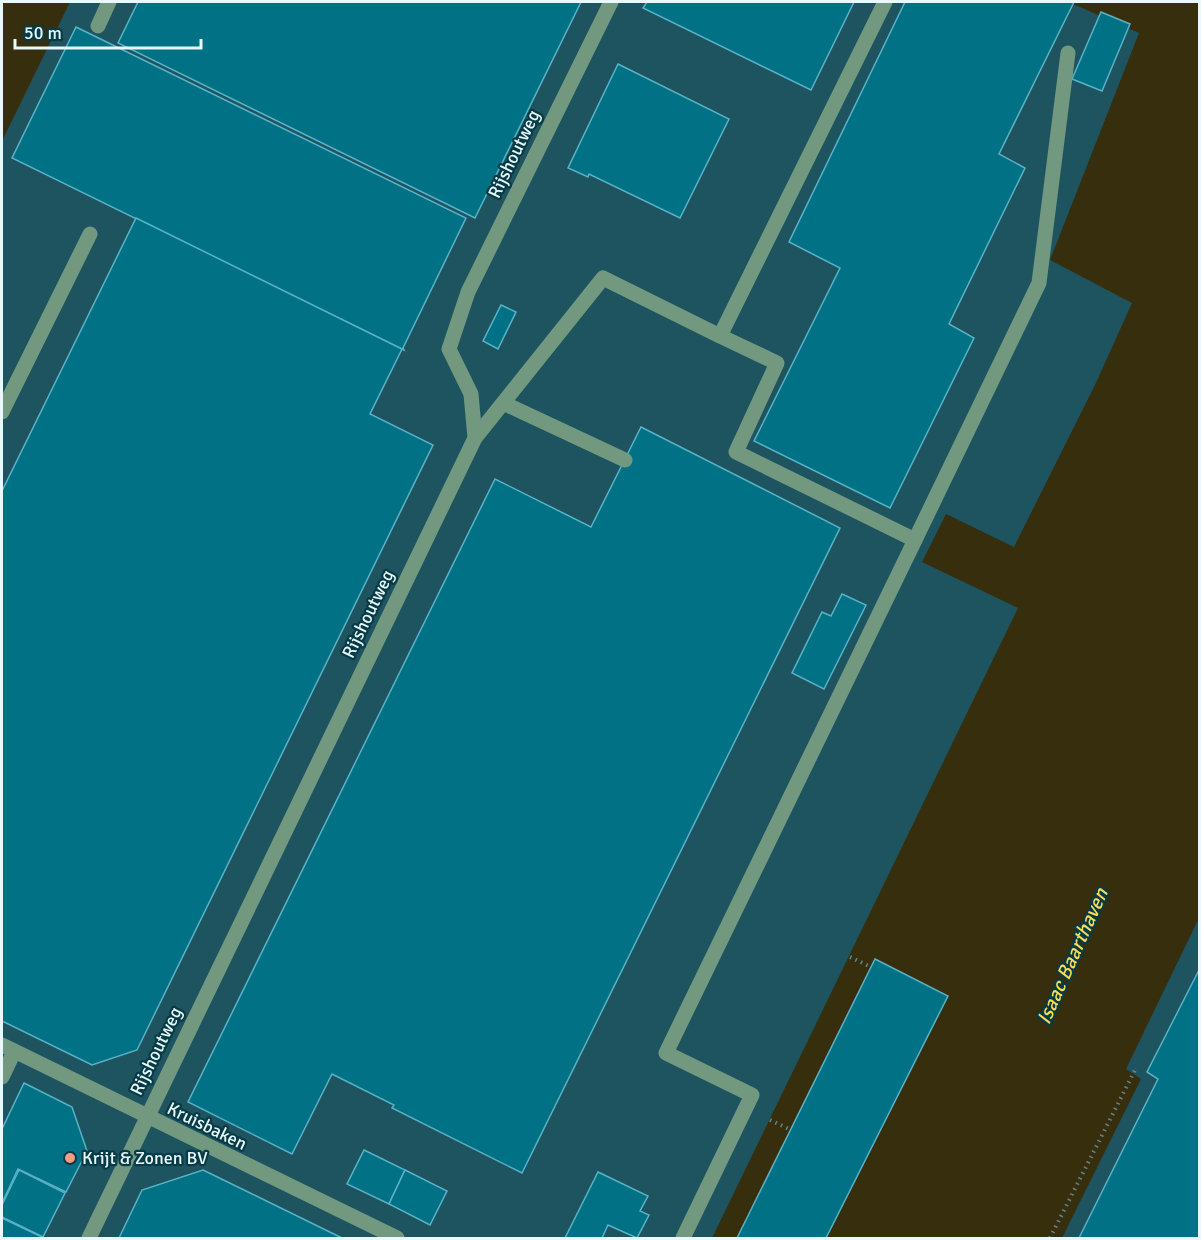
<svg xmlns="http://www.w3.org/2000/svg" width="1201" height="1240" font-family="Signika,sans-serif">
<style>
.built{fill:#1d5460}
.water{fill:#362e0d}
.building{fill:#017185;stroke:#5ab2c7;stroke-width:1.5}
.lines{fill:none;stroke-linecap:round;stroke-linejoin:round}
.path{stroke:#60858d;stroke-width:4;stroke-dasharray:1.5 4.5;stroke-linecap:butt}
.minor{stroke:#72997f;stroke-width:15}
.poi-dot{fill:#f49e87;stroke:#073b45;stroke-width:2}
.labels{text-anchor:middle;stroke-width:4.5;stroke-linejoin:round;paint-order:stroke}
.street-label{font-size:18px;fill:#e8f8fc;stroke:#073b45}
.poi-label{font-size:18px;fill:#e8f8fc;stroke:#073b45;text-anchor:start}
.water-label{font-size:20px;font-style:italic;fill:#fddc51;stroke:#073b45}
</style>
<rect width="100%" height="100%" fill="#154550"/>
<rect class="built" x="2" y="2" width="1197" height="1236"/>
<g class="water">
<polygon points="2,2 70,2 2,141"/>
<polygon points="1074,2 1199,2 1199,918 1126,1069 1141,1079 1062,1238 712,1238 1018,608 922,562 946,514 1014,547 1095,385 1132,303 1050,260 1139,33 1073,4"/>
</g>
<g class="building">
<polygon points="138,2 581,2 475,218 118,43"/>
<polygon points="647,2 854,2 811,90 643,8"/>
<polygon points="905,2 1074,2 999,154 1025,168 949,324 974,338 890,508 754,441 840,268 789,242"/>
<polygon points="1101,12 1130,24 1102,91 1072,79"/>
<polygon points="76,27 466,218 403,348 404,350 12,158"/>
<polygon points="618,64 729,119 680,218 589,174 588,177 568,168"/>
<polygon points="136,218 402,349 370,414 433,445 137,1050 92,1065 2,1021 2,491"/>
<polygon points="501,305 516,312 498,349 483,341"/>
<polygon points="641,427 840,528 522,1173 392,1108 394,1105 332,1074 292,1154 188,1102 495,479 591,527"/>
<polygon points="842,594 866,605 824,689 792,673 822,612 831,616"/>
<polygon points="875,959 948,996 826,1238 737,1238"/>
<polygon points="1200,968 1200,1238 1079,1238 1158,1079 1147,1072"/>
<polygon points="24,1083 72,1107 87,1151 66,1192 18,1169 2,1203 2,1129"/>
<polygon points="364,1150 405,1170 389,1204 347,1184"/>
<polygon points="19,1170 65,1193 43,1237 2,1217 2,1205"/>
<polygon points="203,1170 342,1238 119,1238 142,1190"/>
<polygon points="405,1170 447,1191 430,1225 389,1204"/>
<polygon points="598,1172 648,1196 640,1211 649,1215 637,1238 608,1225 602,1238 565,1238"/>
<polygon points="2,1218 44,1238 2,1238"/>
</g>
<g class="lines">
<g class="path">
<polyline points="850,957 871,967"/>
<polyline points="770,1120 791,1130"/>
<polyline points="1050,1238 1135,1070"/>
</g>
<g class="minor">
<polyline points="98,26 109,2"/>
<polyline points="720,336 777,363 736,452 915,540 1039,283 1068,53"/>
<polyline points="503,403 625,460"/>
<polyline points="2,412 90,234"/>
<polyline points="475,438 603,278 720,336 885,2"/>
<polyline points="2,1045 397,1238"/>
<polyline points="2,1077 14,1052"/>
<polyline points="89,1238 475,438 471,394 449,349 468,292 611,2"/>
<polyline points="683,1238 752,1095 666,1053 915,540"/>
</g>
</g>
<circle class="poi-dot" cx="70" cy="1158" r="6"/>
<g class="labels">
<g class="street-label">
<text transform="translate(514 154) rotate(-64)" y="6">Rijshoutweg</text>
<text transform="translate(368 614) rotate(-64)" y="6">Rijshoutweg</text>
<text transform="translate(156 1051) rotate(-64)" y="6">Rijshoutweg</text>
<text transform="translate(207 1126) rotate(26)" y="6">Kruisbaken</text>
</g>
<g class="poi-label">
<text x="82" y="1164">Krijt &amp; Zonen BV</text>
</g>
<g class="water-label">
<text transform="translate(1072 956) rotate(-66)" y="7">Isaac Baarthaven</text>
</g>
</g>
<rect width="1201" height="1240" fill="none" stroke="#e8f8fc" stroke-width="6"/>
<path d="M15 39v9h186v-9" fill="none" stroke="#e8f8fc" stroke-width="3"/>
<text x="24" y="39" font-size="18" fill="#e8f8fc" stroke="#073b45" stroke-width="4.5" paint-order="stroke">50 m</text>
</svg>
